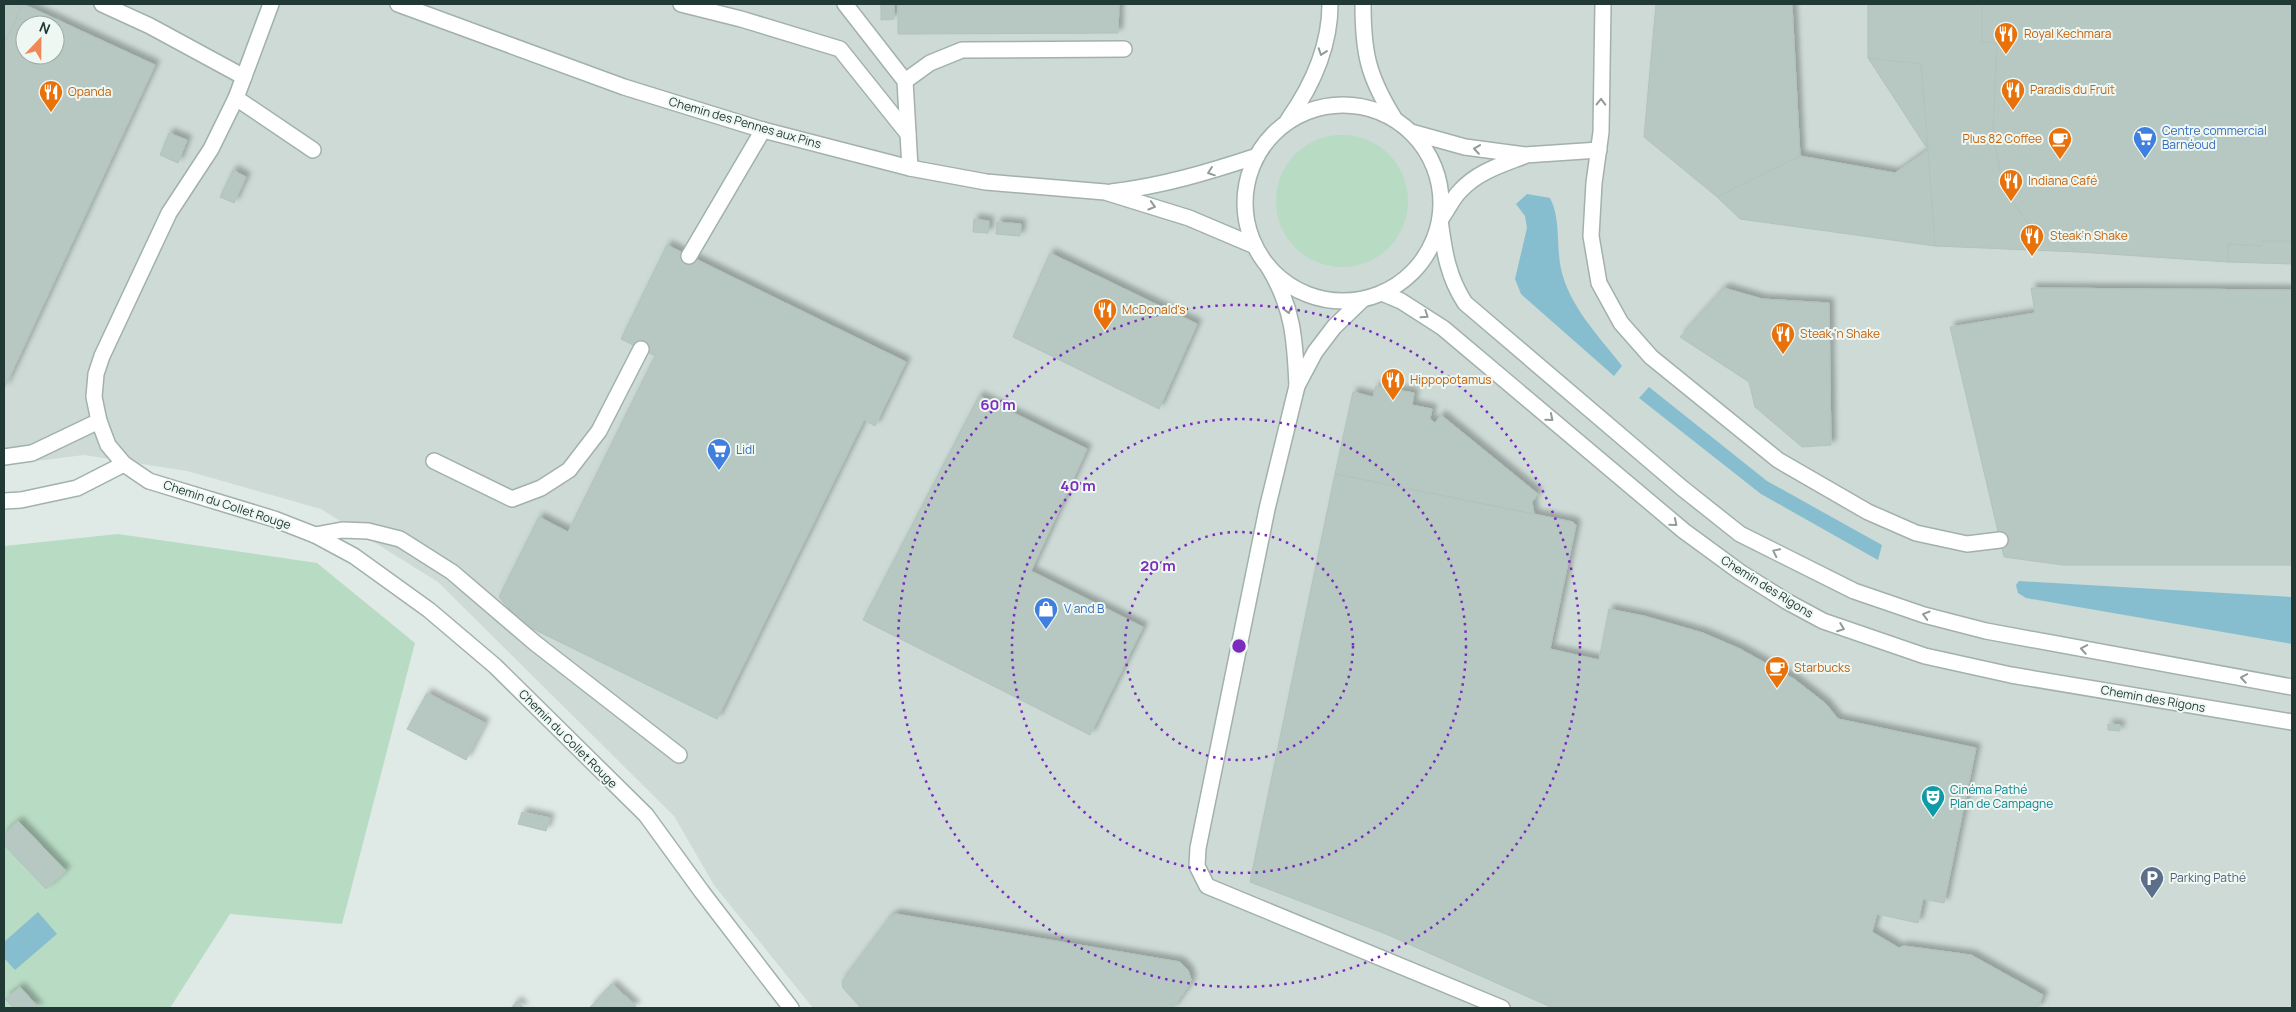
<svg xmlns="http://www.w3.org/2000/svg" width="2296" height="1012" font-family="Manrope,sans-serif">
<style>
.built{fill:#cddad5;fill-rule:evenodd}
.green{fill:#b8dbc4}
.water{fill:#87becf}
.building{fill:#b7c7c2;stroke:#b2c3bd;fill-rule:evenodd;filter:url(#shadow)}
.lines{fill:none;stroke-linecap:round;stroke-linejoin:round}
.lane-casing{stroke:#a2b1ad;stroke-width:18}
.street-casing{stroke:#a2b1ad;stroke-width:18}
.lane{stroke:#fff;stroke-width:15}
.street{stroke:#fff;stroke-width:15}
.oneway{stroke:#909c9a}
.ring{fill:none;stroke:#7b2cbf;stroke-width:2.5;stroke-dasharray:2.5 5}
.labels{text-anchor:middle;stroke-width:4;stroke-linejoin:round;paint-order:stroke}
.food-label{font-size:12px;fill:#c56008;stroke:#eff7f3;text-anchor:start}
.street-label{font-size:12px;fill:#203934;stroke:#eff7f3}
.shop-label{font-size:12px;fill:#366cbe;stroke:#eff7f3;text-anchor:start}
.culture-label{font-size:12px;fill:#0d838f;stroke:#eff7f3;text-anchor:start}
.service-label{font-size:12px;fill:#4e5e75;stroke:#eff7f3;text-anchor:start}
.centre{fill:#7b2cbf;stroke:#eff7f3;stroke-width:2.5}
.ring-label{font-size:15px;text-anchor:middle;font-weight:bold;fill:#7b2cbf;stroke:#eff7f3;stroke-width:4;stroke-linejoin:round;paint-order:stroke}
</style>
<defs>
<filter id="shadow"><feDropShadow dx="4.5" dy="-4.5" stdDeviation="2.5" flood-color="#0004"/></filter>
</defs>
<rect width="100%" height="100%" fill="#dfeae6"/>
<path class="built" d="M4,4H2292V1008H813L714,885L674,816L438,582L321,509L187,471L84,455L4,465ZM25,25H55V55H25Z"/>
<g class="green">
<circle cx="1342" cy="201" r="66"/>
<polygon points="118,534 317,563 415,643 342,924 230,914 170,1008 4,1008 4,546"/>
</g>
<g class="water">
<path d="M1527,194L1550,198C1561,219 1556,246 1561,269C1569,306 1599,336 1622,366L1614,376L1521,294L1515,279L1527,228L1525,216L1516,204Z"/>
<polygon points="1649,387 1767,481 1882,545 1878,560 1761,494 1639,398"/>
<polygon points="2019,581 2292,597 2292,644 2026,598 2018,593 2016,585"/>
<polygon points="38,912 57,934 15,970 4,958 4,942"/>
</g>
<g class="building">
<polygon points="4,4 23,4 4,45"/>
<path d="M23,4L155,65L4,389V45ZM25,25H55V55H25Z"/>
<polygon points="881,4 894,4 894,19 881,20"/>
<polygon points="898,4 1119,4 1118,33 898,34"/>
<polygon points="1656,4 1792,4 1800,156 1717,197 1644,137"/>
<polygon points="1868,4 1982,4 1982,42 1997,43 1993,132 2003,187 2027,222 2079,252 1935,246 1921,64 1868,58"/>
<polygon points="1982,4 2292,4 2292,241 2263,241 2261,246 2228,244 2228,262 2079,252 2027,222 2003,187 1993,132 1997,43 1982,42"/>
<polygon points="1868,58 1921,64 1928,150"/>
<polygon points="169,133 187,140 178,163 160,155"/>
<polygon points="1928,150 1935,246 1740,219 1717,197 1800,156 1895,173"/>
<polygon points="233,170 246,177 234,203 220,197"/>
<polygon points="974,219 989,221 988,233 973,232"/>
<polygon points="997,222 1021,224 1020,236 996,234"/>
<polygon points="2263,241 2292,241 2292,264 2228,262 2228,244 2261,246"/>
<polygon points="667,245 906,362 875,426 864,420 717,719 521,623 499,597 539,517 568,532 655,356 621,339"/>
<polygon points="1050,253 1197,324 1159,409 1013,337"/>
<polygon points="1724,288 1762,299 1829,303 1831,445 1802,447 1755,407 1749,382 1680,337"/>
<polygon points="2031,288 2292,290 2292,565 2063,565 2004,557 1950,327 2035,313"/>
<polygon points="1376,386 1414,393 1412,405 1432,409 1430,419 1435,423 1441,415 1538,494 1532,502 1534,514 1335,474 1353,392 1373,397"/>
<polygon points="979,396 1087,449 1031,571 1143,627 1090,735 863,620"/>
<polygon points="1335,474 1573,522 1576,525 1550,649 1599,660 1609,609 1644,616 1703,633 1740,649 1794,679 1826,704 1838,719 1976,748 1944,903 1923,899 1918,923 1877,914 1872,932 1899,948 1904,946 1971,955 2043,995 2038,1008 1553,1008 1386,934 1250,882"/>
<polygon points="427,693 485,723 466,760 407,729"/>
<polygon points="2108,724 2120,725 2120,731 2108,730"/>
<polygon points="522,812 550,818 546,831 518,824"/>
<polygon points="18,821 66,871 46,889 4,845 4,834"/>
<polygon points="896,914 1180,962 1188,970 1191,979 1190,984 1173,1008 861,1008 843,988 842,981 890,917"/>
<polygon points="612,984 636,1006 633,1008 589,1008"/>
<polygon points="20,987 39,1008 14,1008 5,999"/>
<polygon points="517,1001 524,1008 511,1008"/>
</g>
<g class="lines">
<g class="lane-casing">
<g id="lane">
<polyline points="102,4 150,26 244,77"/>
<polyline points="681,4 741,19 840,49 908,134"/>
<polyline points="845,4 905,81 910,168"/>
<polyline points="1603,4 1601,132 1594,183 1591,236 1599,283 1621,323 1651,357 1778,460 1868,512 1916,533 1967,544 2000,540"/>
<polyline points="905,81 930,63 962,50 1124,49"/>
<polyline points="236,98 313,150"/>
<polyline points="1411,132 1465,147 1525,155 1599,150"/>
<path d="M1440,220C1447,211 1452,199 1460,191C1477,172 1501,165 1524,156"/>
<polyline points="689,256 763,130"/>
<path d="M1268,266C1293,307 1295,339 1297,386"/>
<polyline points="1362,300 1334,327 1315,352 1297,386 1267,509 1198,848 1197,866 1207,886 1502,1008"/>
<polyline points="4,457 32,453 99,421"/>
<polyline points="434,461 512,499 541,488 569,470 599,431 641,349"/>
<polyline points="4,501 21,500 77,488 124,464"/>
<polyline points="315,535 342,530 368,531 400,539 452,572 535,643 679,755"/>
</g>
</g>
<g class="street-casing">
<g id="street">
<polyline points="271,4 236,98 211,149 169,213 102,356 96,374 94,397 99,421 108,445 124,464 149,481 274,519 315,535 354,556 429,610 495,666 646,815 702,892 791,1008"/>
<polyline points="398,4 624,87 763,130 910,168 986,182 1105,192 1189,218 1255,246"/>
<path d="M1363,4C1363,53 1368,76 1394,118"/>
<circle cx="1343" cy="203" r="98"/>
<path d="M1288,120C1312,86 1330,46 1330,4"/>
<path d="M1111,192C1162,186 1209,172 1257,156"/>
<path d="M1440,220C1444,251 1448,277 1465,303L1682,488L1740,534L1854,591L1924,615L1986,631L2292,687"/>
<polyline points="1382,293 1401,301 1443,328 1684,531 1740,572 1786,601 1823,621 1925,656 2011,675 2292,722"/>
</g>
</g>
<use href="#lane" class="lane"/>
<use href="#street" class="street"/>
</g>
<defs><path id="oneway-chevron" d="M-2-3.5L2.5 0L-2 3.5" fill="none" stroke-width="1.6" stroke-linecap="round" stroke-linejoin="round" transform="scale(1.25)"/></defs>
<g class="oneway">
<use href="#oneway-chevron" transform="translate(1322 52) rotate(109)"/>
<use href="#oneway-chevron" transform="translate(1601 102) rotate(-89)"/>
<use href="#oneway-chevron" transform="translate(1477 149) rotate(-172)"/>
<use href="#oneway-chevron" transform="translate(1211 172) rotate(161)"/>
<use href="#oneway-chevron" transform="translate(1152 206) rotate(16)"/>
<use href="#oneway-chevron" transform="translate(1288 310) rotate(76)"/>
<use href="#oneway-chevron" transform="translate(1425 315) rotate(34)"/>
<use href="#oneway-chevron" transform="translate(1550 418) rotate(40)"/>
<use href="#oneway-chevron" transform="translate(1674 523) rotate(40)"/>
<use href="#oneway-chevron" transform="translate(1776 552) rotate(-154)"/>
<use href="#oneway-chevron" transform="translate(1926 615) rotate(-164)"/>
<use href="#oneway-chevron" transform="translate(1841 628) rotate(21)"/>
<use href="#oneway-chevron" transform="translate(2084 649) rotate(-170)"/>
<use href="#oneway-chevron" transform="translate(2244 678) rotate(-170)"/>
</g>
<g class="ring">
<circle cx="1239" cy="646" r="114"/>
<circle cx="1239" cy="646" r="227"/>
<circle cx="1239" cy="646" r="341"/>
</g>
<defs>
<g id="restaurant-pin" transform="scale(1.25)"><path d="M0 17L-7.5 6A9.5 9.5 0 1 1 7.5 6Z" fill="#e8710a" stroke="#eff7f3"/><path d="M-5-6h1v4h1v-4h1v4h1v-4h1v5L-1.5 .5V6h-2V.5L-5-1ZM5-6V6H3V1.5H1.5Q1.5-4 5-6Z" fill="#fff"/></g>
<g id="supermarket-pin" transform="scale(1.25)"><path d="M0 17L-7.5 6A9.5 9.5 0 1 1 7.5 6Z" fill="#3f7fe0" stroke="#eff7f3"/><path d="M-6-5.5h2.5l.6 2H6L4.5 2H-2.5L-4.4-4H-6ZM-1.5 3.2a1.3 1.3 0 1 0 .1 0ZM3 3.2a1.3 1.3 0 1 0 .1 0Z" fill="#fff"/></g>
<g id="cafe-pin" transform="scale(1.25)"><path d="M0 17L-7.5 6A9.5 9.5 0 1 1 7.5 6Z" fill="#e8710a" stroke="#eff7f3"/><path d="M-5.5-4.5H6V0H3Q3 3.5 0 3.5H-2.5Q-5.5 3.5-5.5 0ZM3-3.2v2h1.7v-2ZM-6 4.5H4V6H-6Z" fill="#fff"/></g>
<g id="shop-pin" transform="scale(1.25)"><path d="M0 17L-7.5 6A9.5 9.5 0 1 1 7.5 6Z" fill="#3f7fe0" stroke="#eff7f3"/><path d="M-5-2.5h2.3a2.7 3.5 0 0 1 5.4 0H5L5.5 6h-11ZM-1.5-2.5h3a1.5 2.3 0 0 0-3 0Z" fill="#fff"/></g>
<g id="theatre-pin" transform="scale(1.25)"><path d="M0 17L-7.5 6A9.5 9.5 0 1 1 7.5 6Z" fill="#0f9aa8" stroke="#eff7f3"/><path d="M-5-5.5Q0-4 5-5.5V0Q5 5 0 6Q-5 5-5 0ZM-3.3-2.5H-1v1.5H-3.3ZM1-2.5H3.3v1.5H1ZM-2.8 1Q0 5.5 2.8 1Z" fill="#fff"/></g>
<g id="parking-pin" transform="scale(1.25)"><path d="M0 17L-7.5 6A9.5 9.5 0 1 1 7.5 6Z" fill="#5c6f8a" stroke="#eff7f3"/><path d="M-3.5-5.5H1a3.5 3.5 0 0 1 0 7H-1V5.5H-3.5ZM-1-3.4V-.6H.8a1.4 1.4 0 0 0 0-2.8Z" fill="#fff"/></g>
</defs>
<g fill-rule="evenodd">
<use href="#restaurant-pin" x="2006" y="34"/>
<use href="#restaurant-pin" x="2013" y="90"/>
<use href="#restaurant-pin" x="51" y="92"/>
<use href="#supermarket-pin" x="2145" y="138"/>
<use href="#cafe-pin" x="2060" y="139"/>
<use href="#restaurant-pin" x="2011" y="181"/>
<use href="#restaurant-pin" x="2032" y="236"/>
<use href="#restaurant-pin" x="1105" y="310"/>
<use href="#restaurant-pin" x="1783" y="334"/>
<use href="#restaurant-pin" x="1393" y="380"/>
<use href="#supermarket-pin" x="719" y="450"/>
<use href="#shop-pin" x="1046" y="609"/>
<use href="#cafe-pin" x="1777" y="668"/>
<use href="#theatre-pin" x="1933" y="797"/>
<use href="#parking-pin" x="2152" y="878"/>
</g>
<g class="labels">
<g class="food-label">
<text x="2024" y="38">Royal Kechmara</text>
<text x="2030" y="94">Paradis du Fruit</text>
<text x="68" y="96">Opanda</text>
<text x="2042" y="143" text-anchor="end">Plus 82 Coffee</text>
<text x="2028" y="185">Indiana Café</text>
<text x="2050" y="240">Steak‘n Shake</text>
<text x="1122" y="314">McDonald's</text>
<text x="1800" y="338">Steak 'n Shake</text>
<text x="1410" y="384">Hippopotamus</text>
<text x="1794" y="672">Starbucks</text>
</g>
<g class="street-label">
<text transform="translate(745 123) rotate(16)" y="4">Chemin des Pennes aux Pins</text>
<text transform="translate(227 505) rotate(18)" y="4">Chemin du Collet Rouge</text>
<text transform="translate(1767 587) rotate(32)" y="4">Chemin des Rigons</text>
<text transform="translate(2153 699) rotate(10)" y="4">Chemin des Rigons</text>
<text transform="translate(568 739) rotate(45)" y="4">Chemin du Collet Rouge</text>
</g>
<g class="shop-label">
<text x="2162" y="135">Centre commercial<tspan x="2162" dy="14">Barnéoud</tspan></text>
<text x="736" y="454">Lidl</text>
<text x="1064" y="613">V and B</text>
</g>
<g class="culture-label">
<text x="1950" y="794">Cinéma Pathé<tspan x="1950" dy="14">Plan de Campagne</tspan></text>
</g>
<g class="service-label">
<text x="2170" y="882">Parking Pathé</text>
</g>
</g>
<circle cx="1239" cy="646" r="8" class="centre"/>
<g class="ring-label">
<text x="998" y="410">60 m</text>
<text x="1078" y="491">40 m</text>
<text x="1158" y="571">20 m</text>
</g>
<rect width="2296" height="1012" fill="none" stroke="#203934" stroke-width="10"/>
<g transform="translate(40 40) rotate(22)"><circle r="24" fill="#eff7f3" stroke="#9caba7"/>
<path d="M0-4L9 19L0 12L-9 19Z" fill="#ef8858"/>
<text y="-8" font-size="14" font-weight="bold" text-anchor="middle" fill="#203934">N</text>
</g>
</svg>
